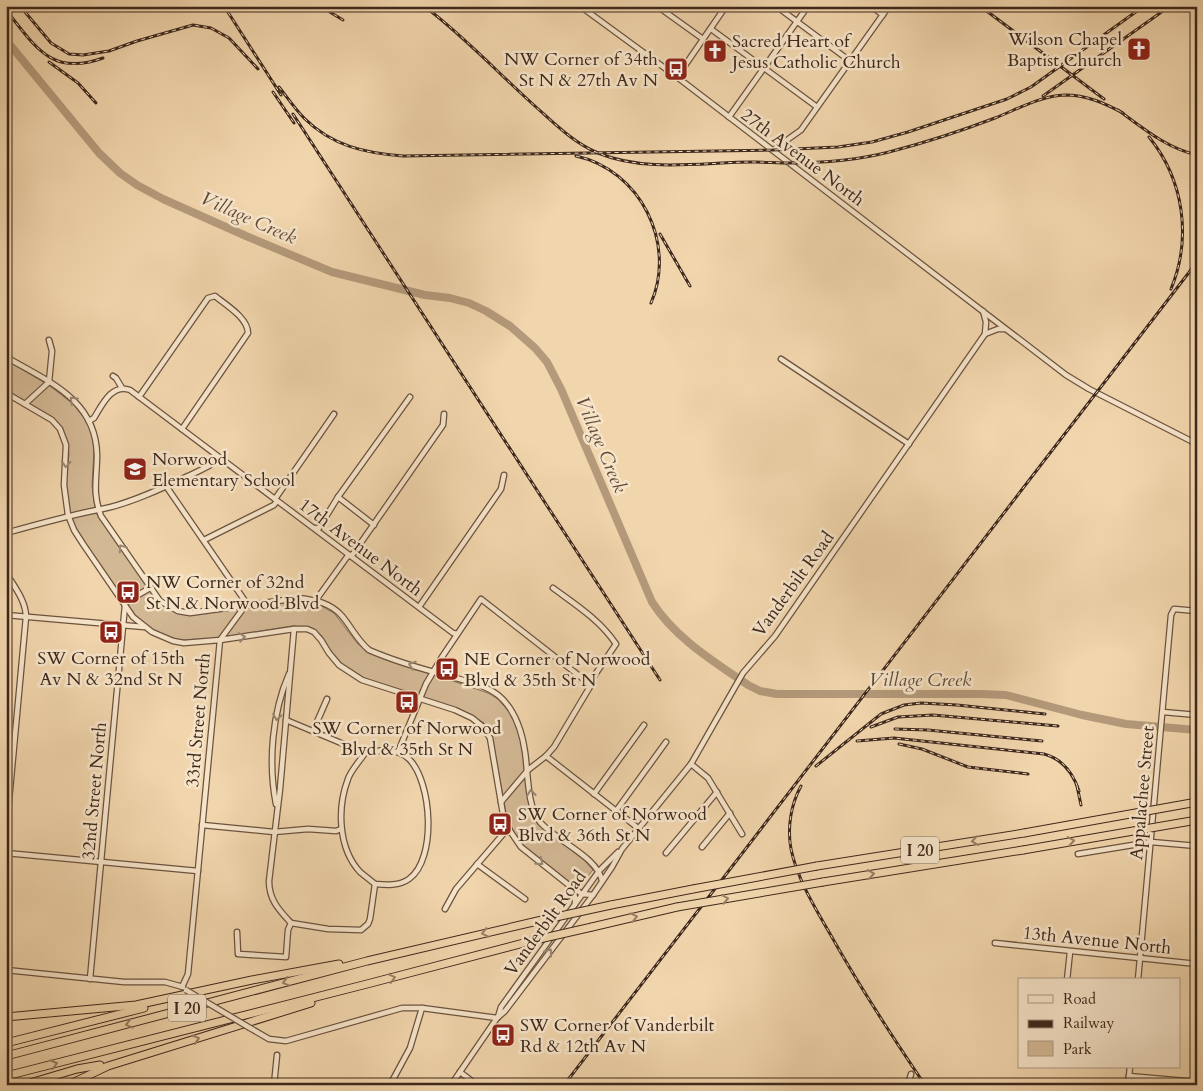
<svg xmlns="http://www.w3.org/2000/svg" width="1203" height="1091" font-family="Cardo,serif">
<style>
.green{fill:#d3b894;stroke:#887058}
.lines{fill:none;stroke-linecap:round;stroke-linejoin:round}
.river{stroke:#b49a7b;stroke-width:8}
.minor-casing{stroke:#6b5340;stroke-width:7}
.highway-casing{stroke:#3e281c;stroke-width:9}
.minor{stroke:#f6e4c9;stroke-width:4.5}
.highway{stroke:#f1d5ac;stroke-width:7}
.rail-casing{stroke:#3e281c;stroke-width:3}
.rail{stroke:#f6e4c9;stroke-width:1;stroke-dasharray:4;stroke-linecap:butt}
.minor-bridge-casing{stroke:#6b5340;stroke-width:7;stroke-linecap:butt}
.highway-bridge-casing{stroke:#3e281c;stroke-width:9;stroke-linecap:butt}
.minor-bridge{stroke:#f6e4c9;stroke-width:4.5}
.highway-bridge{stroke:#f1d5ac;stroke-width:7}
.oneway{stroke:#9a8672}
.oneway2{stroke:#987e64}
.labels{text-anchor:middle;stroke-width:5;stroke-linejoin:round;paint-order:stroke}
.shield{fill:#f6e4c9;stroke:#756050;stroke-width:1}
.shield-label{font-size:16px;font-weight:bold;fill:#3e281c}
.poi-label{font-size:18px;fill:#3e281c;stroke:#f6e4c9;text-anchor:start}
.street-label{font-size:18px;fill:#3e281c;stroke:#f6e4c9}
.water-label{font-size:19px;font-style:italic;fill:#614a38;stroke:#f6e4c9}
</style>
<rect width="100%" height="100%" fill="#f1d5ac"/>
<filter id="stains"><feTurbulence type="fractalNoise" baseFrequency=".004" numOctaves="4"/><feColorMatrix values="0 0 0 0 .2 0 0 0 0 .09 0 0 0 0 .02 0 0 0 .5 -.17"/></filter>
<radialGradient id="worn" r=".72"><stop offset=".6" stop-color="#630" stop-opacity="0"/><stop offset="1" stop-color="#630" stop-opacity=".3"/></radialGradient>
<polygon class="green" points="6,360 50,386 73,404 87,422 93,437 94,448 92,486 96,513 160,604 178,613 299,600 316,603 334,613 357,643 368,652 488,693 498,699 510,713 520,734 531,810 537,823 585,861 593,870 577,888 523,845 512,829 506,813 492,736 484,723 470,714 361,678 342,664 331,651 322,636 315,630 305,627 292,626 218,638 180,640 155,632 135,615 77,531 70,513 66,483 69,454 67,441 60,427 53,418 6,390"/>
<g class="lines">
<path class="river" d="M6,40L99,153L120,173L137,185L163,199L246,236L332,272L425,295L450,298L469,303L486,311L510,326L535,348L547,362L561,389L652,602C675,638 713,661 748,685L760,691L777,694H980L1006,695L1082,715L1126,724L1197,730"/>
<g class="minor-casing">
<g id="minor">
<polyline points="580,6 677,77 1066,375 1089,389 1197,444"/>
<polyline points="657,6 703,39"/>
<polyline points="776,6 850,61"/>
<polyline points="871,6 883,15"/>
<polyline points="711,29 817,107"/>
<polyline points="677,77 726,6"/>
<polyline points="729,117 808,6"/>
<polyline points="773,150 801,130 889,6"/>
<polyline points="985,334 998,329 1005,329"/>
<path d="M6,357C47,381 96,399 97,455C97,479 92,492 101,516L160,601L178,611L190,613L299,598C315,600 331,603 342,616C352,628 357,640 369,650C394,661 422,669 449,676C465,681 484,684 498,695C515,709 522,731 525,752C528,771 527,808 540,822C556,841 598,857 602,881"/>
<polyline points="781,359 909,444"/>
<polyline points="113,376 116,378 122,388"/>
<polyline points="6,393 52,420 60,429 66,445 64,485 68,515 74,530 83,544 133,617 152,632 173,641 184,643 220,640 294,629 307,629 314,632 321,640 329,653 339,665 362,680 455,710 472,718 483,727 490,738 503,814 510,831 521,847 570,886 582,894 593,895"/>
<path d="M139,397L208,298L215,296C226,305 248,318 248,333L182,429"/>
<polyline points="25,404 49,382 52,351 49,340"/>
<path d="M89,421L94,418C102,405 112,383 130,390L453,633L457,634"/>
<polyline points="166,486 245,601 245,606 220,640 188,974 182,987"/>
<polyline points="338,497 374,525"/>
<polyline points="275,499 334,414"/>
<polyline points="316,528 319,528 338,497 410,397"/>
<path d="M6,533C38,524 70,515 102,509C129,504 163,488 188,476C199,471 211,466 221,458"/>
<polyline points="204,540 274,505 277,501"/>
<path d="M6,573C14,586 26,601 26,617L6,833"/>
<polyline points="316,600 347,557 353,554 443,425 444,414"/>
<polyline points="124,603 150,588"/>
<polyline points="419,607 501,489 504,475"/>
<polyline points="6,615 144,627"/>
<polyline points="1163,712 1197,715"/>
<polyline points="286,720 365,753"/>
<polyline points="313,731 327,699"/>
<path d="M384,750C394,751 402,752 409,759C432,782 437,859 409,879C399,886 387,885 375,884C370,880 365,876 360,872C338,848 337,808 348,779C351,770 360,761 365,753Z"/>
<polyline points="398,752 426,684 442,657 481,599 591,685"/>
<polyline points="546,756 638,828"/>
<polyline points="691,764 708,778 742,834"/>
<polyline points="594,794 644,725"/>
<path d="M501,802L528,770L546,756L554,747L591,685L590,682L616,644C600,620 576,605 553,588"/>
<path d="M276,804C268,763 272,713 289,674"/>
<polyline points="616,811 666,742"/>
<polyline points="202,825 274,832 308,829 336,831 341,829"/>
<polyline points="702,847 730,813"/>
<polyline points="6,853 198,871"/>
<polyline points="666,853 717,792"/>
<polyline points="1078,854 1151,842 1197,846"/>
<polyline points="477,864 525,899"/>
<polyline points="571,887 575,897 575,904"/>
<polyline points="445,909 456,889 504,833 510,831"/>
<path d="M291,923C279,910 269,900 269,881L280,789L294,629"/>
<polyline points="291,923 328,929 361,930 368,924 370,919 375,884"/>
<polyline points="237,932 238,954 286,957 288,930 291,923"/>
<polyline points="995,943 1197,964"/>
<polyline points="6,970 124,982 165,982 183,987"/>
<polyline points="90,979 125,605"/>
<polyline points="1067,980 1070,952"/>
<polyline points="1138,980 1171,615 1174,609 1197,611"/>
<polyline points="498,1017 501,1007 599,871 618,852"/>
<polyline points="250,1028 269,1039 286,1041 402,1008 422,1008 497,1018"/>
<polyline points="460,1072 477,1085"/>
<polyline points="1129,1076 1197,1082"/>
<polyline points="174,1083 174,1085"/>
<polyline points="274,1085 277,1055"/>
<polyline points="390,1085 410,1048 422,1008"/>
<polyline points="451,1085 497,1018 505,1011 593,895 612,867 622,849 691,764 743,673 775,636 985,334 986,322 983,311"/>
<polyline points="908,1085 911,1074"/>
<polyline points="1128,1085 1130,1067"/>
</g>
</g>
<g class="highway-casing">
<g id="highway">
<polyline points="817,866 1024,833"/>
<polyline points="823,882 1023,850"/>
<polyline points="611,905 693,889"/>
<polyline points="592,927 677,907"/>
<polyline points="6,1017 136,1005 252,980 339,964"/>
<polyline points="6,1043 144,1008"/>
<polyline points="6,1056 367,961 542,920"/>
<polyline points="6,1076 367,984 535,940"/>
<polyline points="23,1085 77,1069 100,1065"/>
<polyline points="68,1085 108,1066 311,1003"/>
</g>
</g>
<use href="#minor" class="minor"/>
<use href="#highway" class="highway"/>
<g class="rail-casing">
<g id="rail">
<polyline points="20,6 51,43 69,54 83,55 109,51 137,41 193,25 211,28 229,38 258,69"/>
<polyline points="224,6 281,95"/>
<polyline points="320,6 343,20"/>
<path d="M424,6C464,36 499,74 536,107C555,124 574,143 598,153C647,173 703,162 754,162C766,162 777,163 789,163C821,163 858,160 889,152C924,143 961,131 995,118C1018,109 1040,96 1065,95C1087,95 1104,103 1123,113"/>
<polyline points="980,6 1104,99"/>
<path d="M6,10C35,46 51,77 103,58"/>
<polyline points="49,62 78,83 96,103"/>
<path d="M279,87C287,97 295,109 304,118C332,146 365,153 403,156L773,150L838,147L872,142L908,132L1007,99L1031,87L1144,6"/>
<polyline points="273,92 294,123"/>
<polyline points="1043,96 1170,6"/>
<path d="M1118,110C1143,128 1166,148 1197,155"/>
<polyline points="293,114 660,680"/>
<path d="M1149,137C1184,180 1192,238 1171,289"/>
<path d="M576,156C640,170 677,243 651,303"/>
<polyline points="660,234 690,286"/>
<polyline points="871,727 898,717 933,715 1058,726"/>
<polyline points="895,729 928,730 1042,741"/>
<path d="M857,741L894,738L1044,754C1063,759 1073,773 1079,791"/>
<polyline points="899,744 922,749 968,767 1028,774"/>
<polyline points="816,766 881,714 904,705 921,703 957,705 1045,714"/>
<path d="M801,786C791,804 787,828 791,849C797,878 814,906 829,932C858,984 891,1035 925,1085"/>
<polyline points="1077,786 1081,805"/>
<polyline points="564,1085 1197,262"/>
</g>
</g>
<use href="#rail" class="rail"/>
<g class="minor-bridge-casing">
<polyline id="minor-bridge" points="186,990 250,1028"/>
</g>
<g class="highway-bridge-casing">
<g id="highway-bridge">
<polyline points="1024,833 1197,802"/>
<polyline points="1023,850 1197,820"/>
<polyline points="693,889 817,866"/>
<polyline points="677,907 823,882"/>
<polyline points="542,920 611,905"/>
<polyline points="535,940 592,927"/>
</g>
</g>
<use href="#minor-bridge" class="minor-bridge"/>
<use href="#highway-bridge" class="highway-bridge"/>
</g>
<defs><path id="oneway-chevron" d="M-2-3.5L2.5 0L-2 3.5" fill="none" stroke-width="1.6" stroke-linecap="round" stroke-linejoin="round" transform="scale(1.25)"/></defs>
<g class="oneway">
<use href="#oneway-chevron" transform="translate(73 400) rotate(-136)"/>
<use href="#oneway-chevron" transform="translate(66 464) rotate(95)"/>
<use href="#oneway-chevron" transform="translate(122 548) rotate(-124)"/>
<use href="#oneway-chevron" transform="translate(242 637) rotate(-9)"/>
<use href="#oneway-chevron" transform="translate(412 665) rotate(-162)"/>
<use href="#oneway-chevron" transform="translate(277 717) rotate(99)"/>
<use href="#oneway-chevron" transform="translate(531 793) rotate(-97)"/>
<use href="#oneway-chevron" transform="translate(540 862) rotate(39)"/>
<use href="#oneway-chevron" transform="translate(549 952) rotate(-53)"/>
</g>
<g class="oneway2">
<use href="#oneway-chevron" transform="translate(975 841) rotate(171)"/>
<use href="#oneway-chevron" transform="translate(1071 841) rotate(-10)"/>
<use href="#oneway-chevron" transform="translate(871 874) rotate(-9)"/>
<use href="#oneway-chevron" transform="translate(725 899) rotate(-10)"/>
<use href="#oneway-chevron" transform="translate(634 917) rotate(-13)"/>
<use href="#oneway-chevron" transform="translate(485 933) rotate(167)"/>
<use href="#oneway-chevron" transform="translate(392 978) rotate(-15)"/>
<use href="#oneway-chevron" transform="translate(286 982) rotate(165)"/>
<use href="#oneway-chevron" transform="translate(129 1024) rotate(165)"/>
<use href="#oneway-chevron" transform="translate(196 1039) rotate(-17)"/>
<use href="#oneway-chevron" transform="translate(54 1064) rotate(-14)"/>
</g>
<defs>
<g id="church-square" transform="scale(1.25)"><rect x="-9" y="-9" width="18" height="18" rx="4" fill="#8f2418" stroke="#f6e4c9"/><path d="M-1.2-6h2.4v3.5h3.3v2.4h-3.3V6h-2.4V-.1h-3.3v-2.4h3.3Z" fill="#fff"/></g>
<g id="bus-square" transform="scale(1.25)"><rect x="-9" y="-9" width="18" height="18" rx="4" fill="#8f2418" stroke="#f6e4c9"/><path d="M-5-6H5V4H4V6H2V4H-2V6H-4V4H-5ZM-3.5-4V0h7V-4ZM-3.5 1.2v1.5H-2V1.2ZM2 1.2v1.5H3.5V1.2Z" fill="#fff"/></g>
<g id="school-square" transform="scale(1.25)"><rect x="-9" y="-9" width="18" height="18" rx="4" fill="#8f2418" stroke="#f6e4c9"/><path d="M0-5L7-2L0 1L-7-2ZM-4 1L0 2.5L4 1V4Q0 6-4 4Z" fill="#fff"/></g>
</defs>
<g fill-rule="evenodd">
<use href="#church-square" x="1139" y="49"/>
<use href="#church-square" x="715" y="51"/>
<use href="#bus-square" x="676" y="69"/>
<use href="#school-square" x="135" y="469"/>
<use href="#bus-square" x="128" y="592"/>
<use href="#bus-square" x="111" y="632"/>
<use href="#bus-square" x="447" y="669"/>
<use href="#bus-square" x="407" y="702"/>
<use href="#bus-square" x="500" y="824"/>
<use href="#bus-square" x="503" y="1035"/>
</g>
<g class="labels">
<g class="shield">
<rect x="901" y="836.5" width="38" height="27" rx="4"/>
<rect x="168" y="994.5" width="38" height="27" rx="4"/>
</g>
<g class="shield-label">
<text x="920" y="856">I 20</text>
<text x="187" y="1014">I 20</text>
</g>
<g class="poi-label">
<text x="1122" y="45" text-anchor="end">Wilson Chapel<tspan x="1122" dy="21">Baptist Church</tspan></text>
<text x="732" y="47">Sacred Heart of<tspan x="732" dy="21">Jesus Catholic Church</tspan></text>
<text x="658" y="65" text-anchor="end">NW Corner of 34th<tspan x="658" dy="21">St N &amp; 27th Av N</tspan></text>
<text x="152" y="465">Norwood<tspan x="152" dy="21">Elementary School</tspan></text>
<text x="146" y="588">NW Corner of 32nd<tspan x="146" dy="21">St N &amp; Norwood Blvd</tspan></text>
<text x="111" y="664" text-anchor="middle">SW Corner of 15th<tspan x="111" dy="21">Av N &amp; 32nd St N</tspan></text>
<text x="464" y="665">NE Corner of Norwood<tspan x="464" dy="21">Blvd &amp; 35th St N</tspan></text>
<text x="407" y="734" text-anchor="middle">SW Corner of Norwood<tspan x="407" dy="21">Blvd &amp; 35th St N</tspan></text>
<text x="518" y="820">SW Corner of Norwood<tspan x="518" dy="21">Blvd &amp; 36th St N</tspan></text>
<text x="520" y="1031">SW Corner of Vanderbilt<tspan x="520" dy="21">Rd &amp; 12th Av N</tspan></text>
</g>
<g class="street-label">
<text transform="translate(803 157) rotate(37)" y="6">27th Avenue North</text>
<text transform="translate(361 547) rotate(37)" y="6">17th Avenue North</text>
<text transform="translate(793 584) rotate(-54)" y="6">Vanderbilt Road</text>
<text transform="translate(198 720) rotate(-85)" y="6">33rd Street North</text>
<text transform="translate(94 791) rotate(-85)" y="6">32nd Street North</text>
<text transform="translate(1142 793) rotate(-85)" y="6">Appalachee Street</text>
<text transform="translate(545 923) rotate(-54)" y="6">Vanderbilt Road</text>
<text transform="translate(1097 940) rotate(6)" y="6">13th Avenue North</text>
</g>
<g class="water-label">
<text transform="translate(249 217) rotate(24)" y="7">Village Creek</text>
<text transform="translate(602 444) rotate(67)" y="7">Village Creek</text>
<text x="920" y="686">Village Creek</text>
</g>
</g>
<rect width="1203" height="1091" fill="none" stroke="#f1d5ac" stroke-width="25"/>
<rect x="8" y="8" width="1188" height="1076" fill="none" stroke="#3e281c" stroke-width="2.5"/>
<rect x="12" y="12" width="1178" height="1066" fill="none" stroke="#3e281c"/>
<rect x="1018" y="978" width="162" height="90" fill="#f6e4c9" stroke="#ac9984"/>
<rect x="1028" y="995" width="25" height="8" fill="#f6e4c9" stroke="#ac9984"/>
<text x="1063" y="1004" font-size="15" fill="#3e281c">Road</text>
<rect x="1028" y="1020" width="25" height="8" fill="#3e281c" stroke="#ac9984"/>
<text x="1063" y="1028" font-size="15" fill="#3e281c">Railway</text>
<rect x="1028" y="1041" width="25" height="15" fill="#d3b894" stroke="#ac9984"/>
<text x="1063" y="1054" font-size="15" fill="#3e281c">Park</text>
<rect width="100%" height="100%" filter="url(#stains)"/>
<rect width="100%" height="100%" fill="url(#worn)"/>
</svg>
